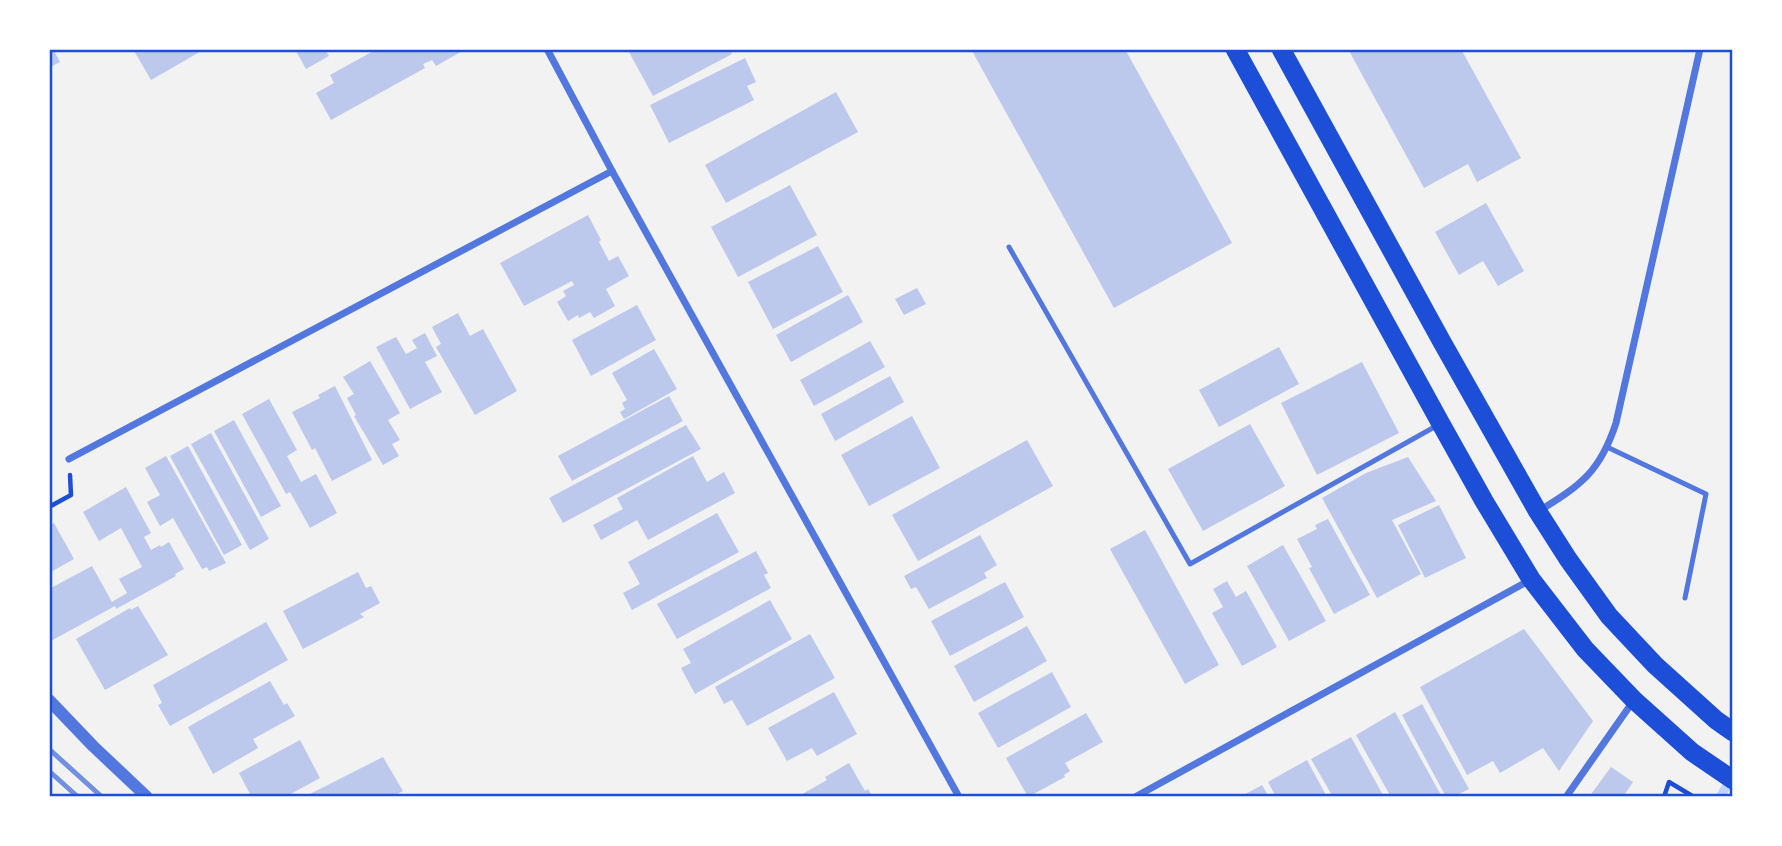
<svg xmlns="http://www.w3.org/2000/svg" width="1782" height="846" font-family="Arial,sans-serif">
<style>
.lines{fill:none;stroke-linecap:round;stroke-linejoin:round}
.stream{stroke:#bfd3fe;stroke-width:9}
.building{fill:#bdc9ec}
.path{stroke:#1d4ed8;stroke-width:4.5}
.service{stroke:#5277de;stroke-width:5}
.minor{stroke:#5277de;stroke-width:7}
.tertiary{stroke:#5277de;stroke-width:12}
.trunk{stroke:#1d4ed8;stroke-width:19}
.rail{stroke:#7290e2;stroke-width:5}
.neatline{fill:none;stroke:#1d4ed8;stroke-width:2.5}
</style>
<rect width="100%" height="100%" fill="#f2f2f2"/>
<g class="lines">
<polyline class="stream" points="1720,797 1732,777"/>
</g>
<g class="building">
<polygon points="49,49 53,49 60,62 49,68"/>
<polygon points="133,49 205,49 151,80"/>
<polygon points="300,49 325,49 329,56 306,69 296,51"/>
<polygon points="377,49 466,49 436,66 432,60 423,64 425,68 331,120 316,93 334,83 330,75"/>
<polygon points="635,49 729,49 732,54 653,96 629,52"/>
<polygon points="971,49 1125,49 1232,243 1114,308"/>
<polygon points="1348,49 1461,49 1521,158 1477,182 1468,164 1424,188"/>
<polygon points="745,58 756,82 747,86 754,100 669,143 650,105"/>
<polygon points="836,92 858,132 726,203 705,165"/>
<polygon points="790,185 817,235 738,277 711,227"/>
<polygon points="1486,203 1524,271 1498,286 1483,261 1459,275 1435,232"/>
<polygon points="588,215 601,240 599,242 609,261 618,256 629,276 606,289 615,306 594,318 590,312 579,318 578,315 568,321 557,302 566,296 563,291 574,285 572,281 524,306 500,263"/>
<polygon points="818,246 843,292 773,329 748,282"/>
<polygon points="917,288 926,304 904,315 895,299"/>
<polygon points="848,295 863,322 791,362 776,335"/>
<polygon points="637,305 656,340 591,376 572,340"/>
<polygon points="458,313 470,336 483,329 517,391 475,415 436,347 441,344 432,327"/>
<polygon points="425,333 437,356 425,362 442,392 410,409 376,347 396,337 406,354 417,348 412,340"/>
<polygon points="870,341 885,367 814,406 800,380"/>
<polygon points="1279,347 1299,384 1219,427 1199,390"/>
<polygon points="654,349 677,389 624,419 620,412 625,409 622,403 627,400 612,373"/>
<polygon points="370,361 400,413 388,420 400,440 392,444 399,456 383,465 354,416 356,415 347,398 354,394 343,377"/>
<polygon points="1362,362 1399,433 1317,475 1281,403"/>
<polygon points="890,376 904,402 835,441 821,414"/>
<polygon points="335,386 372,460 332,481 315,448 312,450 292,412 320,398 318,395"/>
<polygon points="669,396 683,421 572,481 558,456"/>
<polygon points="269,399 297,450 287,456 301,482 316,474 337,513 310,528 290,492 286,494 242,414"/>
<polygon points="912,416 940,468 869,506 841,455"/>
<polygon points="234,420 281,506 261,517 214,431"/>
<polygon points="1250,424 1285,486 1203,531 1168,469"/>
<polygon points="686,425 701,449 563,523 549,498"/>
<polygon points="211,433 269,539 250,550 191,444"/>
<polygon points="1027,440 1053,486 918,561 892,515"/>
<polygon points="188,446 242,545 224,555 170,456"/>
<polygon points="166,456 226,563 209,571 207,567 202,569 173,518 160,526 147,502 160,495 145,468"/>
<polygon points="693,456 707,482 724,472 735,493 648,540 637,520 601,540 593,525 623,509 617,498"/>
<polygon points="1408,457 1436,501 1392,520 1421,574 1377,598 1322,498 1366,473"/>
<polygon points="126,487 151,533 144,537 151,550 160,545 161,547 169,542 184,569 175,574 176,576 116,609 115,606 49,642 49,589 92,566 112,602 127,593 119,579 142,567 121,528 99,541 83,512"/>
<polygon points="1439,505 1466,558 1425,578 1398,525"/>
<polygon points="717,513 739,552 632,610 623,593 640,584 628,562"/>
<polygon points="1328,519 1370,595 1334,614 1309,568 1312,567 1297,539 1317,529 1315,525"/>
<polygon points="54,523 74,559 49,573 49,526"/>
<polygon points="1145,530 1219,665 1185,684 1110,549"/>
<polygon points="980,535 997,565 984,573 987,578 929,609 916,587 911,589 904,576"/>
<polygon points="1283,545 1326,621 1289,641 1247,566"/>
<polygon points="756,551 768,573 764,575 771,588 677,639 657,604"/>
<polygon points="358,572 366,588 371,586 380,603 360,614 364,617 303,649 283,611"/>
<polygon points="1227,581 1236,597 1246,591 1277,647 1242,666 1212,613 1223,607 1213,589"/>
<polygon points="1005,582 1024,617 950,656 931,621"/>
<polygon points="770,600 792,639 695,694 681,668 691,663 683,649"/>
<polygon points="138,606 168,655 105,690 76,639 130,608 131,610"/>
<polygon points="266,622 288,660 170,726 158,705 162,703 153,685"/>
<polygon points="1027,626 1047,661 974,702 954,666"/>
<polygon points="1524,629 1593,721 1559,771 1543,748 1500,773 1493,761 1467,775 1420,687"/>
<polygon points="810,634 835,678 747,726 732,700 724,704 715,687"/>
<polygon points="1052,672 1071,707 998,748 978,713"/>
<polygon points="270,681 284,705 287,703 295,716 253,739 258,748 213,774 188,727"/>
<polygon points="834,692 857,734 817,756 812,748 787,761 768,728"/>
<polygon points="1422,704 1469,789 1453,797 1446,797 1402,715"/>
<polygon points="1395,712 1442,797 1391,797 1356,735"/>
<polygon points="1086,713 1103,742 1065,763 1070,771 1064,775 1065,777 1028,797 1006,758"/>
<polygon points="1351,737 1384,797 1333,797 1311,759"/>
<polygon points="300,740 320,778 285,797 244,797 250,794 239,773"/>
<polygon points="383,757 403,791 392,797 304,797"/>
<polygon points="1307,760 1327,797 1276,797 1268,782"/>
<polygon points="849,763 865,791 868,789 873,797 797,797 827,780 825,777"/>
<polygon points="1611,767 1633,782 1623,797 1589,797"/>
<polygon points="1262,785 1269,797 1240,797"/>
</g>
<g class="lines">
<g class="path">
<polyline points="49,507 71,495 70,475"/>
<polyline points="1664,797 1669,782 1694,797"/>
</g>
<g class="service">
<polyline points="1009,247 1190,564 1438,425"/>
<polyline points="1607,447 1706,494 1685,598"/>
</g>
<g class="minor">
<polyline points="547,49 612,171 959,797"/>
<polyline points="69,459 612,171"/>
<path d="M1539,511C1581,485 1600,472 1616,423L1700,49"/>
<polyline points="1135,797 1530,580"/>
<polyline points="1566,797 1634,700"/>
</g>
<polyline class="tertiary" points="49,700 93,746 147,797"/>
<g class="trunk">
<polyline points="1235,49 1441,424 1484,501 1531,579 1585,649 1634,700 1692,752 1733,780"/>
<polyline points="1281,49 1442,342 1538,512 1568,559 1609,616 1655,665 1716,720 1733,732"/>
</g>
<g class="rail">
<polyline points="49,749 102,797"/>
<polyline points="49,771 78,797"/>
<polyline points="49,795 51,797"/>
</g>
</g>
<rect width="1782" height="846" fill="none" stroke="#ffffff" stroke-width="102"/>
<rect x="51" y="51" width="1680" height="744" class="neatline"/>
</svg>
